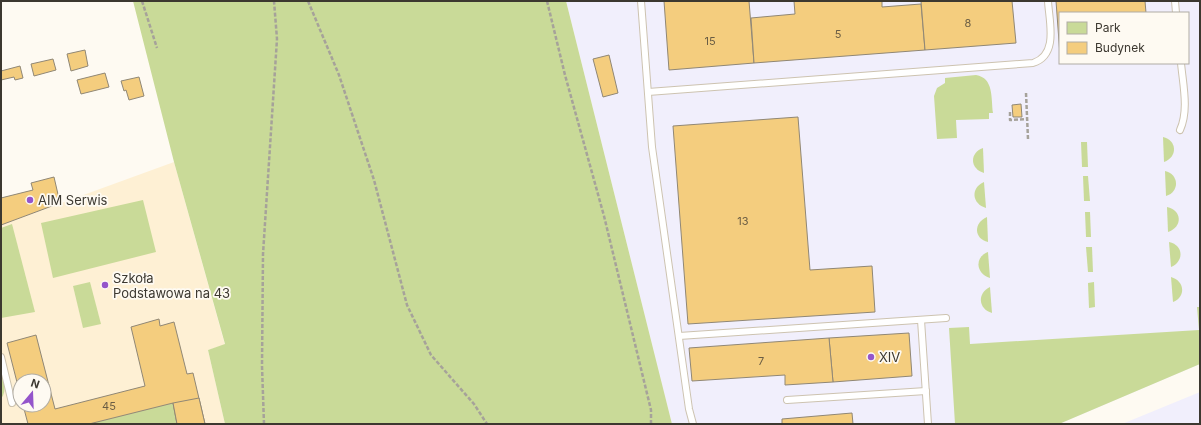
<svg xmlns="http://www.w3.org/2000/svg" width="1201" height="425" font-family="Inter,sans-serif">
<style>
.built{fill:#fef0d4;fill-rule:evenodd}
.industrial{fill:#f1effc;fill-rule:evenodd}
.green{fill:#c9da98}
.building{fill:#f4cd7e;stroke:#908775}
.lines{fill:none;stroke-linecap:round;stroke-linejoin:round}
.lane-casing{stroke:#cdc3b0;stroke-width:8}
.path{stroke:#a6a29a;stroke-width:2.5;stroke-dasharray:4 2;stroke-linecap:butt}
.lane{stroke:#fff;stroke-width:6}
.poi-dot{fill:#9455cb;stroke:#fefaf2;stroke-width:1.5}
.labels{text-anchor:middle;stroke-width:3.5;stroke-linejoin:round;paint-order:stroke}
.number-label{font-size:11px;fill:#6a5d44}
.poi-label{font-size:13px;fill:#3c3830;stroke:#fefaf2;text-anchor:start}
</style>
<rect width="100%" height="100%" fill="#fefaf2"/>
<path class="built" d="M174,162L225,345L208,350L225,424H1V225ZM20,381H44V405H20Z"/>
<g class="industrial">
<path d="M566,1H1200V364L1059,424H672ZM1060,13H1188V63H1060Z"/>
<polygon points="1200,392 1200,424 1122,424"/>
</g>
<g class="green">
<polygon points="133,1 566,1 672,424 225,424 208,350 225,344 174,162"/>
<path d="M976,75C994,78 991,98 993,113H989V119L956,120L957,138L937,139L934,96L937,88L945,83V78Z"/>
<path d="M1163,137C1177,140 1178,157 1164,162Z"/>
<polygon points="1081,142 1087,142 1088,167 1082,167"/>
<path d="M983,148L984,173C970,169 969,153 983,148Z"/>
<path d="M1165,171C1179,174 1180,192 1166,196Z"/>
<polygon points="1083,176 1088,176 1090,201 1084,201"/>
<path d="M984,182L986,208C972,204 970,188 984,182Z"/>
<polygon points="143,200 156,252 53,278 41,223"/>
<path d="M1167,207C1182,210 1183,227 1168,232Z"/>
<polygon points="1085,212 1090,212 1091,237 1086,237"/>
<path d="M987,217L988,242C974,239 973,223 987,217Z"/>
<polygon points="12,224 35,312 1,318 1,228"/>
<path d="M1169,242C1184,245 1184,262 1171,267Z"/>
<polygon points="1086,247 1092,247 1093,272 1088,272"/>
<path d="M988,252L990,278C976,274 974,257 988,252Z"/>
<path d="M1171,277C1185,281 1186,297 1173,302Z"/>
<polygon points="90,282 101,324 83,328 73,286"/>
<polygon points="1094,282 1095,307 1089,308 1088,283"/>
<path d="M990,287L992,313C978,309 977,293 990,287Z"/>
<polygon points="1197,307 1200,307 1200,364 1059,424 955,424 949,328 969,327 970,344 1199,330"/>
<path d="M1,370C3,380 8,390 1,399Z"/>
<polygon points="173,403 177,424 89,424"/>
</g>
<g class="building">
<polygon points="664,1 749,1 754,63 669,70"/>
<polygon points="794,1 882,1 882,7 921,4 925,50 754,63 751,18 795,14"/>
<polygon points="921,1 1012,1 1016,43 925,50"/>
<polygon points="1056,1 1145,1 1146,13 1060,13 1060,55"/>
<polygon points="85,50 88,66 71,71 67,54"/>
<polygon points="609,55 618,93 603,97 593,59"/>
<polygon points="53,59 56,70 34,76 31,64"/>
<polygon points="20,66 23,78 15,80 14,77 1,80 1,71"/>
<polygon points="105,73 109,87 81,94 77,80"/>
<polygon points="139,77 144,96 129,100 126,90 124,91 121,81"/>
<polygon points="1021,104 1022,117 1013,117 1012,105"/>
<polygon points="798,117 810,270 872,266 875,312 688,324 673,126"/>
<polygon points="54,177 60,203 1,225 1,198 33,190 31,183"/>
<polygon points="159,319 160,326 174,322 187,374 193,373 205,424 177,424 173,403 89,424 28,424 23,405 44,405 44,381 20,381 20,394 7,343 36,335 55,409 145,386 131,327"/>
<polygon points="909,333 912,376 833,382 829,338"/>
<polygon points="829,338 833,382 785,385 785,375 692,381 689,348"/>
<polygon points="199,398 205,424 177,424 173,403"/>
<polygon points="852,413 853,424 782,424 782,419"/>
</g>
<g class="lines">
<g class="lane-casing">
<g id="lane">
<polyline points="641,1 652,147 689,409 693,424"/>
<polyline points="1175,1 1176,13"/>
<path d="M648,92L1033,63C1059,55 1049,21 1048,1"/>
<path d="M1180,130C1189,110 1183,85 1181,63"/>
<polyline points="921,320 928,424"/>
<polyline points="679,336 946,318"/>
<polyline points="1,357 12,403"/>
<polyline points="787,400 926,391"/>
</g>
</g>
<g class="path">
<polyline points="142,1 157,48"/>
<polyline points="308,1 339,75 374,180 407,305 431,355 474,404 487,424"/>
<polyline points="547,1 565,75 604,216 651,410 651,424"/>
<polyline points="1026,93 1028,139"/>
<polyline points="1010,112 1010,120 1027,119"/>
<polyline points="264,424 262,366 263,254 277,39 274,1"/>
</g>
<use href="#lane" class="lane"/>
</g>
<g class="poi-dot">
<circle cx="30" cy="200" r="4"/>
<circle cx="105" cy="285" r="4"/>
<circle cx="871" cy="357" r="4"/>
</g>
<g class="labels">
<g class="number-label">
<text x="968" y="27">8</text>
<text x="838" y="38">5</text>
<text x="710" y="45">15</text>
<text x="743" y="225">13</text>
<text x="761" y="365">7</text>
<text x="109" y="410">45</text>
</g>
<g class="poi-label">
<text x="38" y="205">AIM Serwis</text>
<text x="113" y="283">Szkoła<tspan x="113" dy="15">Podstawowa na 43</tspan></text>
<text x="879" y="362">XIV</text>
</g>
</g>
<rect width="1201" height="425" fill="none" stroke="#3c3830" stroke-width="4"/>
<rect x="1059" y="12" width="130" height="52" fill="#fefaf2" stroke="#b0aca4"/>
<rect x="1067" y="22" width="20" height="12" fill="#c9da98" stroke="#b0aca4"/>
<text x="1095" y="32" font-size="12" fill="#3c3830">Park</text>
<rect x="1067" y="42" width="20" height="12" fill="#f4cd7e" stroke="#b0aca4"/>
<text x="1095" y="52" font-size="12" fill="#3c3830">Budynek</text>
<g transform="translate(32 393) rotate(19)"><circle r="19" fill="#fefaf2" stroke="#b0aca4"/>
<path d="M0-3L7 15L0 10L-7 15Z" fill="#9455cb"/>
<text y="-6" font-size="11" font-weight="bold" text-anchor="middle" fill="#3c3830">N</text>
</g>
</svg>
